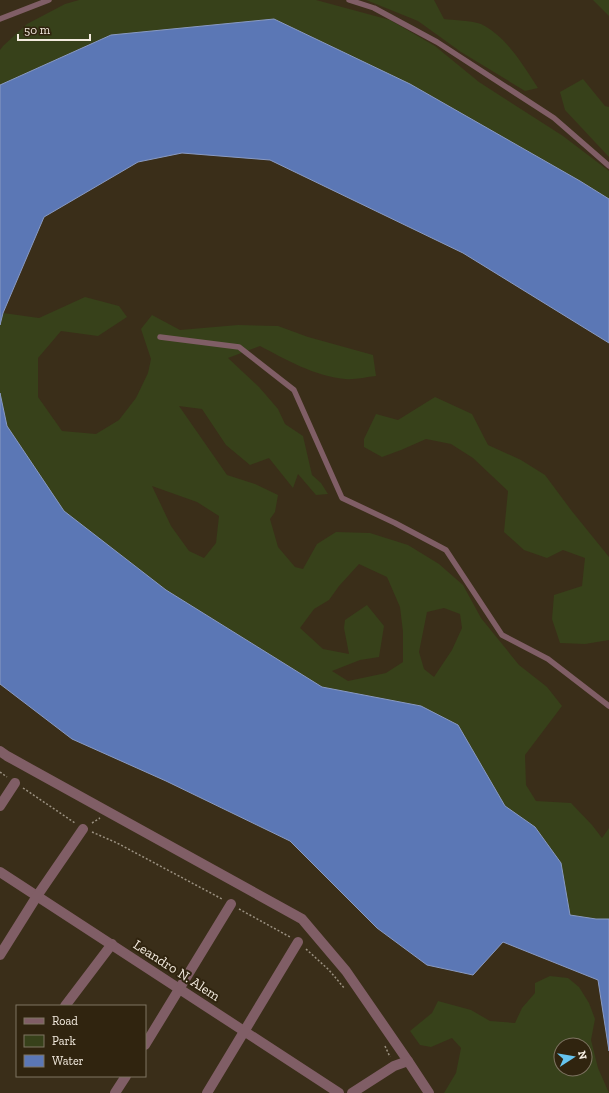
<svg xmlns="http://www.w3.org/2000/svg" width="609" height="1093" font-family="'Zilla Slab',serif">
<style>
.green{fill:#37411a;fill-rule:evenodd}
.water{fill:#5b77b5;stroke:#899ac2}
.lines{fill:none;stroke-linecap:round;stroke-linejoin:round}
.path{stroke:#9b9181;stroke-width:1.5;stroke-dasharray:2 2;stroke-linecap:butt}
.lane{stroke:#805e66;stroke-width:5.5}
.street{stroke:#805e66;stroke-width:10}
.labels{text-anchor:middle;stroke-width:4;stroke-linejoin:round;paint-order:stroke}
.street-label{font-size:14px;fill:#f3ebdf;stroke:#30240f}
</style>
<rect width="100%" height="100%" fill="#3a2e19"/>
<g class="green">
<polygon points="79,0 316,0 390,20 435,46 479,82 563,136 609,171 609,199 580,181 410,84 111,35 0,85 0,50 3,46 27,24 65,4"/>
<path d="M366,0H434L444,19C453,20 473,21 481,24C507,37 522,64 538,88L525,91L461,52L418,21Z"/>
<polygon points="593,0 609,0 609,16"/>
<polygon points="583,79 605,106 609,107 609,157 565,110 560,92"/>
<path d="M85,297L119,306L127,317L98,336L61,331L38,358V397L62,431L96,434L119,420L136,398L148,373L151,359L141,329L152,315L180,330L238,325L278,326L308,337L373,355L376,376C366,377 355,380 345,379C314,376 287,360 260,346L228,358L259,387L278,409L285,424L303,436L312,475L321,483L328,494L316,495L298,474L293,488L269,458L250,465L226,445L202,409L179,406L227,475L255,484L278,495L275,512L270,519L278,547L295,567L303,569L317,544L336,532L370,533L408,545L439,564L463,585L481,618L519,665L547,687L562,706L525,755L526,785L536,801L571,803L592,825L602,838L609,828V919H596L570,916L561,863L535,827L505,806L458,725L421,706L322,687L166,590L64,512L7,426L0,393V325L3,313L39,318ZM152,486L197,502L219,516L216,543L204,558L189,551L171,526ZM359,564L387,577L400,607L403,632V662L386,673L348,681L332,671L360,660L379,657L384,626L367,605L345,620L344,628L349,654L323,649L300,628L314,609L329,600L339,586ZM444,608L460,614L462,628L452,650L434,677L424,669L419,652L427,612Z"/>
<polygon points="435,397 472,414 488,445 521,460 545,475 571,510 609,557 609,640 585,644 560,643 552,619 554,595 582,586 585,558 563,550 547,558 524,550 504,532 508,491 473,458 451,444 426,439 401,450 382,457 364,447 364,439 376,414 398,420"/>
<path d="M550,976L568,978L579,987L589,1003L595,1019L591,1040L598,1068L609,1093H444L456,1073L461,1048L452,1038L431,1047L420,1045L410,1031L432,1013L438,1001L471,1010L490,1021L515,1023L522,1008L535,993V983ZM561,1045H585V1069H561Z"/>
</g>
<g class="water">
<polygon points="274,19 410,84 580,181 609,199 609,343 463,253 270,160 182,153 138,162 44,217 3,313 0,325 0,85 111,35"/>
<polygon points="0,393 7,426 64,511 166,590 322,687 421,706 458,725 505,806 535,827 561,863 570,915 596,919 609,919 609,1051 598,980 503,942 473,975 427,965 377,928 290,841 166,781 72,739 0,684"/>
</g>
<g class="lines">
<g class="path">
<polyline points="0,772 7,777"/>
<polyline points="23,788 75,823"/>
<polyline points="92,823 100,818"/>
<polyline points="92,832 117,843 222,899"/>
<polyline points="239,909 290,937"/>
<polyline points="306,949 329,970 345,989"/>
<polyline points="385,1046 390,1057"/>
</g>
<g class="lane">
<polyline points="349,0 374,8 437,42 554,118 609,166"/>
<polyline points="0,19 49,0"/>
<polyline points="160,337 239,347 294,390 342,498 395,523 446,550 502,635 548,659 609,706"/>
</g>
<g class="street">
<polyline points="0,751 7,756 302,919 346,971 408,1061 429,1093"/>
<polyline points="0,806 15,783"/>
<polyline points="0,872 339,1093"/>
<polyline points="0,955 37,896 83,829"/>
<polyline points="65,1006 112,944"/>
<polyline points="145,1045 231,904"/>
<polyline points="115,1093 126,1076"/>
<polyline points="207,1093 298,942"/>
<polyline points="352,1093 394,1066 408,1061"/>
</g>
</g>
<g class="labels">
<g class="street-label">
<text transform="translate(177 970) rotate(33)" y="5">Leandro N. Alem</text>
</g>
</g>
<rect x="16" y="1005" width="130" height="72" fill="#30240f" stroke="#7e7462"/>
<rect x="24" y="1018" width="20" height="6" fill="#805e66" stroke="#7e7462"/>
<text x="52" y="1025" font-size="12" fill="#f3ebdf">Road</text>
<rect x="24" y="1035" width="20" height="12" fill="#37411a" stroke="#7e7462"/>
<text x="52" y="1045" font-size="12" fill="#f3ebdf">Park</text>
<rect x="24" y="1055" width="20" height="12" fill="#5b77b5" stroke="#7e7462"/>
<text x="52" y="1065" font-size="12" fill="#f3ebdf">Water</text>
<g transform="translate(573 1057) rotate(78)"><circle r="19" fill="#30240f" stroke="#7e7462"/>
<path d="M0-3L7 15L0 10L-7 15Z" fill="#66c4ef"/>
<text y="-6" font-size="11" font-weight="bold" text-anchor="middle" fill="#f3ebdf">N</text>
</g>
<path d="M18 34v6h72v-6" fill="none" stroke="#f3ebdf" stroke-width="2"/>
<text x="24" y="34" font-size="12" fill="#f3ebdf" stroke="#30240f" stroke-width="3" paint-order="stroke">50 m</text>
</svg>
